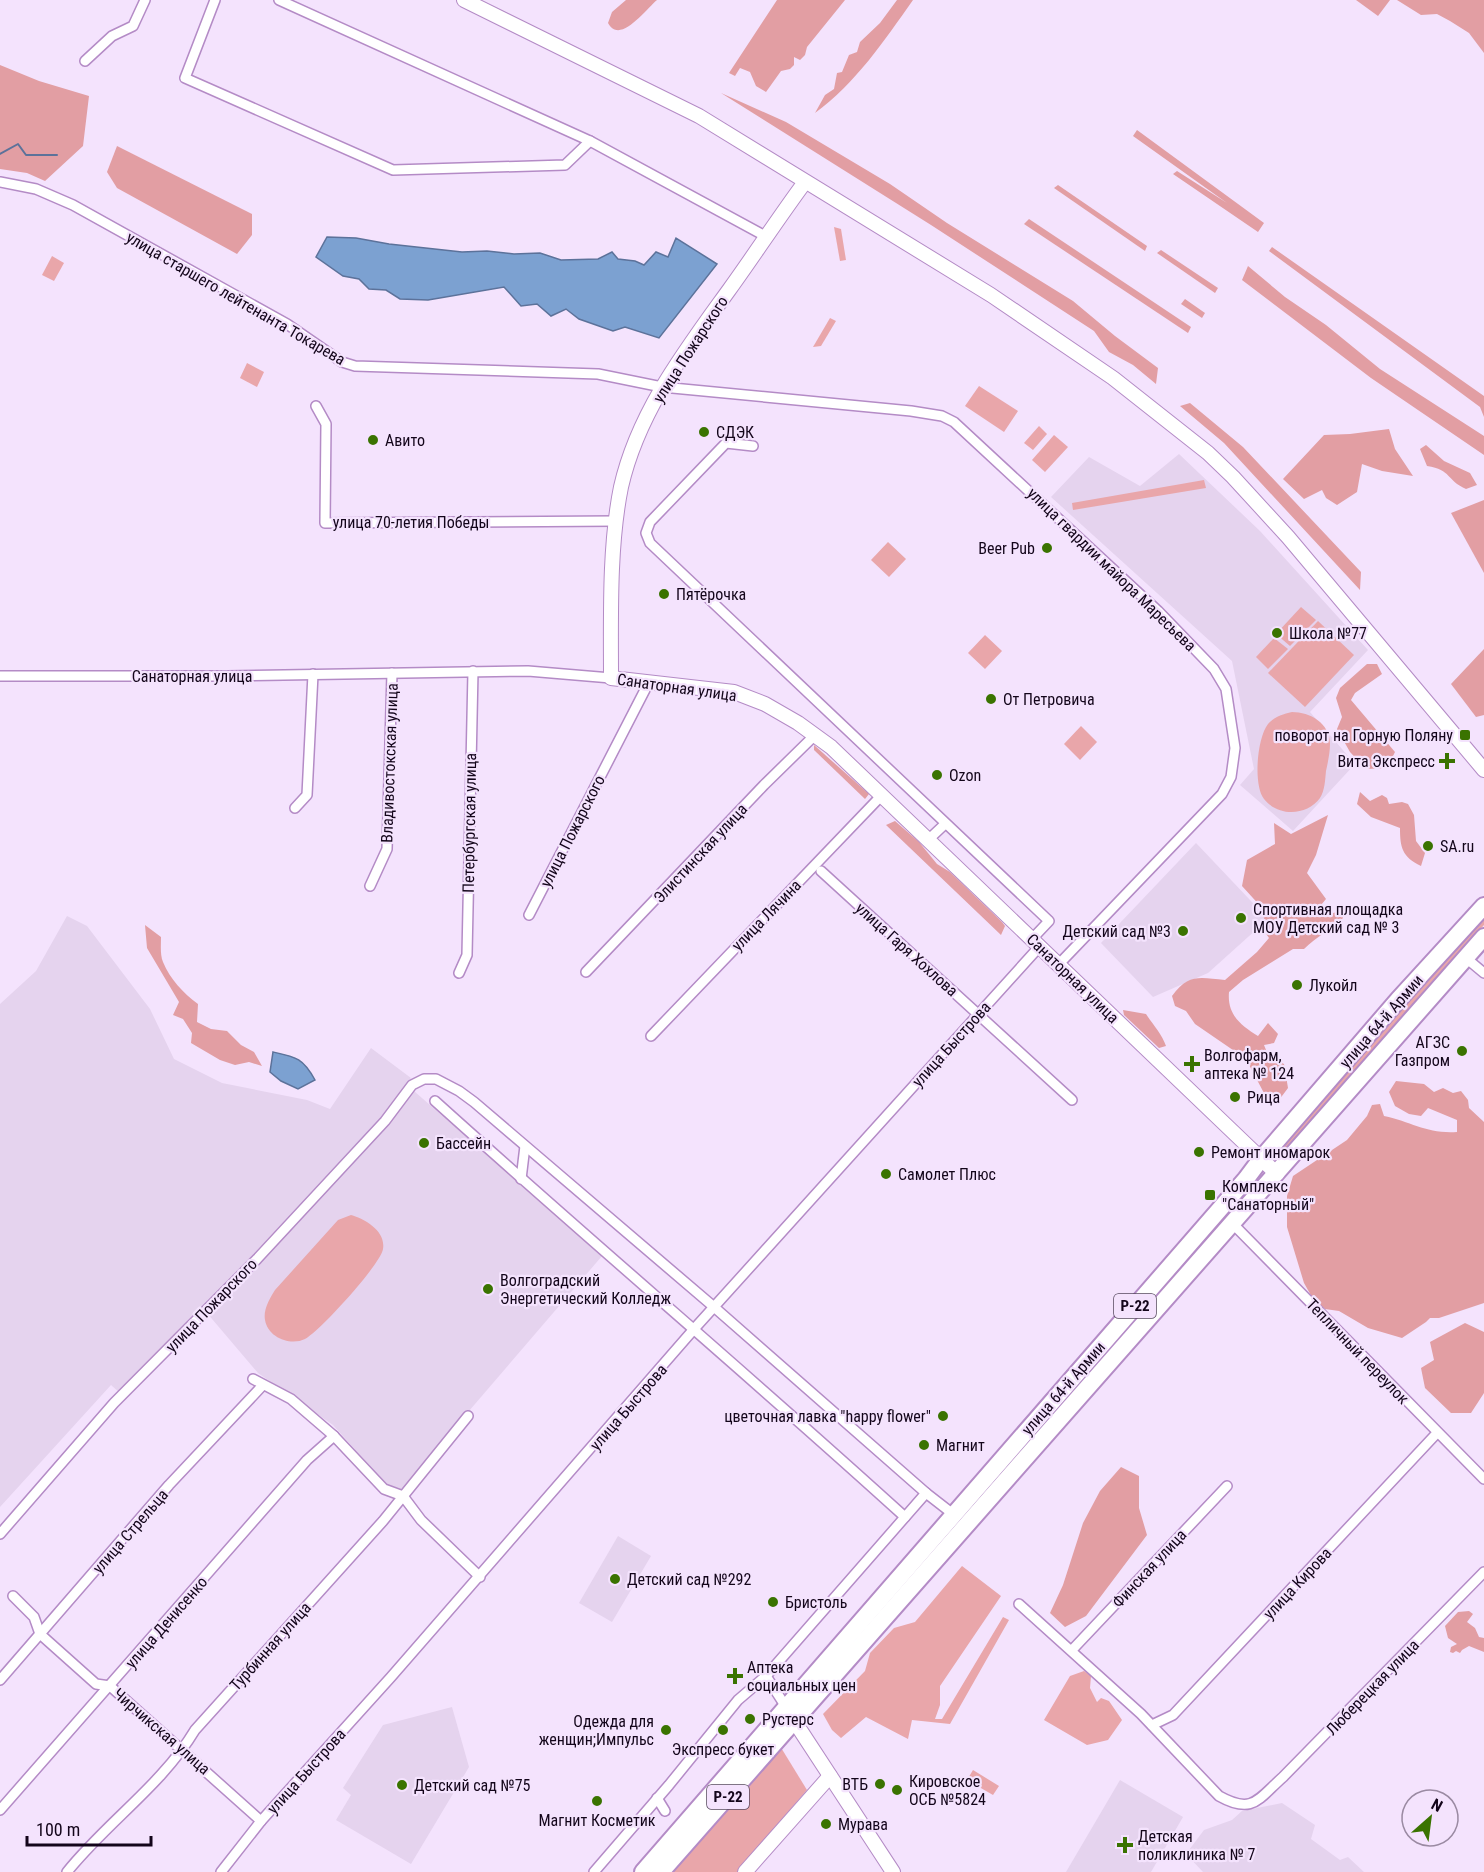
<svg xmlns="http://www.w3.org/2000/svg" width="1484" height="1872" font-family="'Roboto Condensed',sans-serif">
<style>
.built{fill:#e5d3ee}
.green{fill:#e9a6aa}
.forest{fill:#e29ea3}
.water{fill:#7ca1d1;stroke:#5c729a;stroke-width:1.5}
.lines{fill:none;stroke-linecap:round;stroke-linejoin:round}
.stream{stroke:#5c729a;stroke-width:2}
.street-casing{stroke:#b48bc6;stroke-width:12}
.secondary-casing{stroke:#b48bc6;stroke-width:16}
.highway-casing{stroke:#b48bc6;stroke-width:20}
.street{stroke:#fff;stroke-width:9}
.secondary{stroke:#fff;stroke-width:14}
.highway{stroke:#fff;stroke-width:16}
.poi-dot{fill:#3a7300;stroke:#f4e3fd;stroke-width:2}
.labels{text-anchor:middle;stroke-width:4.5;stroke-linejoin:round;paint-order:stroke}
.shield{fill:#f4e3fd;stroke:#56485e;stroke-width:1.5}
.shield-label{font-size:15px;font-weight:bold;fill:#13051a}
.street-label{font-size:16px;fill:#13051a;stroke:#f4e3fd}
.poi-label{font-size:16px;fill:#13051a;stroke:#f4e3fd;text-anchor:start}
</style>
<rect width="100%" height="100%" fill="#f4e3fd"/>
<g class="built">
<polygon points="1179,454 1260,531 1368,650 1310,712 1355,764 1293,831 1240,785 1254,769 1232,661 1051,497 1089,457 1140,486"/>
<polygon points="1196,843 1268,919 1208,973 1153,997 1101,943"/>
<polygon points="67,916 87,926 150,1009 174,1059 222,1083 307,1100 330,1109 371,1048 411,1078 406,1084 602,1256 402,1489 386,1484 333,1425 258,1373 201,1306 120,1393 111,1385 0,1507 0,1004 36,971"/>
<polygon points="618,1536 651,1556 612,1622 579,1603"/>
<polygon points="452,1707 469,1767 411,1864 336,1820 351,1795 343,1788 383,1725"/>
<polygon points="1120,1780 1183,1817 1151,1872 1066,1872"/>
<polygon points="1282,1803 1315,1825 1311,1839 1340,1860 1348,1857 1364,1872 1203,1872 1186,1854 1204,1830 1232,1820 1242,1811"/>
</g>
<g class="green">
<polygon points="834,227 841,229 846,260 840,261"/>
<polygon points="52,256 64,263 54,281 42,275"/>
<polygon points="830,318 836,321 821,346 813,347"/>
<polygon points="247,363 264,372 257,387 240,378"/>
<polygon points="979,386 1018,411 1004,432 965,406"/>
<polygon points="1039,426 1047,434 1033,450 1024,443"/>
<polygon points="1054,435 1068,447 1045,472 1032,460"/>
<polygon points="1204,480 1206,488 1073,510 1072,503"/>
<polygon points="888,542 906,559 889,577 871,560"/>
<polygon points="1301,607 1316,620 1290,646 1276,634"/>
<polygon points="1318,621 1354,655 1305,707 1268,673"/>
<polygon points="985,635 1002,651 985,669 968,653"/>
<polygon points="1274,638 1288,649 1268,669 1256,657"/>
<path d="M1292,712C1310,712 1330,723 1330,744C1330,752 1328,762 1326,771C1325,780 1325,790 1320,798C1307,816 1278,817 1264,799C1253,785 1257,738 1268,724C1274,717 1283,714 1292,712Z"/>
<polygon points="1081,726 1097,742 1080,760 1064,744"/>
<polygon points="1484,917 1484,925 1277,1161 1273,1160 1272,1157"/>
<path d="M351,1215C365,1219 386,1231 383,1249C381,1264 319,1332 305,1339C291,1346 268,1338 265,1320C263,1310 270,1298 275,1290L338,1220Z"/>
<polygon points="962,1566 1001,1596 940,1686 940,1705 935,1719 942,1719 1003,1617 1009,1620 950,1724 912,1720 908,1739 866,1717 841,1738 832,1730 823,1714 865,1671 870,1653 894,1628 915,1622"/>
<polygon points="1084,1671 1091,1676 1090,1688 1097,1702 1101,1698 1109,1701 1122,1720 1108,1740 1087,1745 1044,1720 1070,1676"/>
<polygon points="780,1746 807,1790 737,1872 670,1872"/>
<polygon points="973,1770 999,1786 993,1795 967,1780"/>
</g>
<g class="forest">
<path d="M626,0H657C645,10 620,45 608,23L612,12Z"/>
<polygon points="777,0 845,0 807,47 805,55 800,60 794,57 794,65 790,69 781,71 766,92 756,86 750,72 740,68 735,76 729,73"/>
<path d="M897,0H913C884,41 856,83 815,113L825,95L834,89L837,73L842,72L849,55L857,52L860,42L880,23Z"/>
<polygon points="1356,0 1390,0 1378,16"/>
<polygon points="1397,0 1484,0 1484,53 1469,33 1450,21 1437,14 1421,15"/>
<polygon points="0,65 39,81 89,96 83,146 45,181 27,173 0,169"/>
<polygon points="721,93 786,122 890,184 947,223 1073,301 1115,336 1158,368 1156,384 1133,365 1109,352 1094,331 931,225"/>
<polygon points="1137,130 1264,223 1258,232 1173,174 1177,171 1227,203 1133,136"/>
<polygon points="117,146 252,214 252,235 237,254 117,188 107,172"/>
<polygon points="1058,185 1147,246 1145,251 1054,188"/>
<polygon points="1029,219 1191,327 1188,333 1024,224"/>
<polygon points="1272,247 1484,396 1484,417 1480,407 1269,251"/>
<polygon points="1161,250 1218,288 1215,293 1157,253"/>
<polygon points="1248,266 1285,297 1326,325 1380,369 1484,436 1484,455 1371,378 1242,280"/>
<polygon points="1185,299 1205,313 1202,318 1181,304"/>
<polygon points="1190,403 1243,447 1361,572 1360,590 1224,443 1180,406"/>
<polygon points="1389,429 1395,449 1413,476 1382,471 1362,464 1357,492 1337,505 1326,498 1322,490 1304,499 1283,479 1324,435 1350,434"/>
<path d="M1426,445L1444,461L1470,473L1477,485L1466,489C1446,480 1452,470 1427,466L1420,449Z"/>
<polygon points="1484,500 1484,573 1451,513"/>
<polygon points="1484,649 1484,715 1476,717 1451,684"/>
<polygon points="1367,664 1377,664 1382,674 1355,693 1351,700 1395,752 1387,768 1366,769 1350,752 1337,729 1342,717 1336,698 1340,688"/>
<polygon points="814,745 869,794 865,799 814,750"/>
<path d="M1360,792L1370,801L1382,795L1387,798L1389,804L1402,802L1408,804L1414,815L1416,841L1425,853L1421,866C1402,857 1400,847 1400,828L1371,817L1357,804Z"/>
<path d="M1328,815L1316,855L1307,873L1326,899L1316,911L1317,917L1341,911L1343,918C1331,930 1316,937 1304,949H1293L1243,980L1229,992C1227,1014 1240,1025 1258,1036L1268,1023L1278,1034L1274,1043L1264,1045L1268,1055L1284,1064L1288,1088L1279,1100L1265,1095L1246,1059L1195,1024L1186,1011L1175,1006L1172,996C1189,973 1200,978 1225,980L1257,952L1269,938L1260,925L1264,919L1263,909L1242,886L1247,860L1275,844L1274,823L1291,834Z"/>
<polygon points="895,821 919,842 937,864 950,872 1002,922 1005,926 1001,935 886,825"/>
<path d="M145,925L161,937C161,945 160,955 163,962C170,979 183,993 198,1004L197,1022L211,1029L227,1031L241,1045L254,1052L262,1066L249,1062L235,1065L220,1060L191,1043L192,1033L183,1019L173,1015L179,1002L147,948Z"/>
<path d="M1123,1010L1146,1014C1153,1025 1162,1034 1166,1046L1159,1048L1124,1015Z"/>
<path d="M1396,1081L1424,1084L1434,1092L1443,1088L1453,1093L1461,1091L1468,1100L1469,1108L1484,1122V1303L1439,1318H1430L1426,1322L1402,1338L1368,1328L1339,1311L1325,1309L1313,1299L1304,1283L1287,1227V1196L1293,1176L1347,1140L1367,1116L1372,1105L1380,1104L1384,1116C1412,1122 1427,1134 1457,1132V1120L1428,1108L1421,1116L1409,1114L1395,1106L1389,1092Z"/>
<polygon points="1465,1323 1484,1332 1484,1393 1471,1413 1451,1413 1425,1388 1421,1368 1434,1360 1430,1342"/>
<polygon points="1121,1467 1139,1476 1139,1508 1147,1535 1086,1616 1065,1627 1050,1613 1063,1585 1083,1523 1100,1491"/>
<polygon points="1469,1611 1473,1614 1467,1622 1475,1628 1479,1637 1484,1638 1484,1652 1469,1646 1462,1650 1460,1653 1456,1651 1453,1653 1450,1652 1451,1647 1457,1644 1448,1638 1445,1626 1458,1612"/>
</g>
<g class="water">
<polygon points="327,237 356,238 389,244 462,252 487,251 514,254 540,253 561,260 598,259 612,252 618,259 635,261 644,265 656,252 668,257 676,238 717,264 659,338 625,327 613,331 579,319 566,309 551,316 537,304 521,306 504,287 428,300 400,299 386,290 369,289 359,279 343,276 316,257"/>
<path d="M273,1052C296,1057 303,1058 315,1080L298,1089L281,1081L270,1072Z"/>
</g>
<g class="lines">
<polyline class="stream" points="0,154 18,144 26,155 57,155"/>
<g class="street-casing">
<g id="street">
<polyline points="215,0 185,78 393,170 565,165 590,141"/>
<polyline points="279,0 590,141 767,237"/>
<polyline points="85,61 112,36 133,26 145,0"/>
<polyline points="0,182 36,189 73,205 287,324 342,362 355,366 598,374 662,387 911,411 942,416 954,422 1158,611 1214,669 1226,689 1235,748 1231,777 1222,794 1059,964"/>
<polyline points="316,406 326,424 325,523 616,521"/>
<polyline points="753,446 726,443 650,522 646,533 650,543 1049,921 1032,939"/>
<polyline points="0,676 227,676 528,671 611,678"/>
<polyline points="295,808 307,795 313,674"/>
<polyline points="928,840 945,824"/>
<polyline points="821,871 1072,1100"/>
<polyline points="370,886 387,849 392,673"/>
<polyline points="529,915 649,682"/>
<polyline points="1466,958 1484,973"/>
<polyline points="586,972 764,785 815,735"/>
<polyline points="459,973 467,955 473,671"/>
<polyline points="651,1036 882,795"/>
<path d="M435,1101C590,1241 750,1376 905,1517"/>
<polyline points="521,1179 525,1146"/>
<polyline points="1232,1223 1484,1479"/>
<polyline points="253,1379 291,1399 334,1436 384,1489 403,1496 421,1520 480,1577"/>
<polyline points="0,1534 114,1403 257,1259 385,1121 412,1085 424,1079 436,1079 459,1091 474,1102 714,1307 926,1493 953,1514"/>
<polyline points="13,1596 34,1617 40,1634 96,1684 110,1686 261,1821"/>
<path d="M1019,1604L1141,1714L1219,1796C1253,1815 1258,1799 1283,1777L1484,1572"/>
<polyline points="1072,1650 1227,1486"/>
<polyline points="766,1676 926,1493"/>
<polyline points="0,1680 169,1485 263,1385"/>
<polyline points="1152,1725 1173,1715 1437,1433"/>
<polyline points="657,1798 665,1811"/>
<polyline points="0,1810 307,1460 334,1436"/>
<path d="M67,1872C107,1822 162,1785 195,1730L383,1521L468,1416"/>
<polyline points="221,1872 261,1821 391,1677 694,1329 1040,946"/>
<polyline points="594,1872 669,1785 738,1700 766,1676 786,1707"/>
</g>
</g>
<g class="secondary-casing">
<g id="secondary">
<polyline points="464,0 699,116 991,295 1113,378 1208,453 1233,477 1288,537 1484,770"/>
<path d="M805,182C779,217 755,254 729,290C685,351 638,412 621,487C609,546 611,617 611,678L734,692L765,704L798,723L831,747L1277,1174"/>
<polyline points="789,1713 893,1872"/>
<polyline points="745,1872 830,1776"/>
</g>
</g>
<g class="highway-casing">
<g id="highway">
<polyline points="643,1872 1246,1179 1261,1159 1398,1000 1484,906"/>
<polyline points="661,1872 1484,937"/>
</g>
</g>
<use href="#street" class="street"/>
<use href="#secondary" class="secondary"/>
<use href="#highway" class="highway"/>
</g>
<g class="poi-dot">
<circle cx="704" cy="432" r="6"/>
<circle cx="373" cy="440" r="6"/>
<circle cx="1047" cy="548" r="6"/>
<circle cx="664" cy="594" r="6"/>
<circle cx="1277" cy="633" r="6"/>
<circle cx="991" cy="699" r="6"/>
<rect x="1459" y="729" width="12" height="12" rx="3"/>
<path d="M1444 752h6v6h6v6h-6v6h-6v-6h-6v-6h6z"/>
<circle cx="937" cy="775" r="6"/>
<circle cx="1428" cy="846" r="6"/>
<circle cx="1241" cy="918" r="6"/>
<circle cx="1183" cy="931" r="6"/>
<circle cx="1297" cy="985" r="6"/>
<circle cx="1462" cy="1051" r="6"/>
<path d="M1189 1055h6v6h6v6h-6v6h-6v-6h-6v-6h6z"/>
<circle cx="1235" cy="1097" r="6"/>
<circle cx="424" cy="1143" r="6"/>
<circle cx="1199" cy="1152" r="6"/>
<circle cx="886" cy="1174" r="6"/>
<rect x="1204" y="1189" width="12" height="12" rx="3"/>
<circle cx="488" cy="1289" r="6"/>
<circle cx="943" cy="1416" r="6"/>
<circle cx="924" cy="1445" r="6"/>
<circle cx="615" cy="1579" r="6"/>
<circle cx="773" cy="1602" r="6"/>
<path d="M732 1667h6v6h6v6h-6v6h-6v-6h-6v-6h6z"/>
<circle cx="750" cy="1719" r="6"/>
<circle cx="666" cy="1730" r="6"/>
<circle cx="723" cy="1730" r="6"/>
<circle cx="880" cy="1784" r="6"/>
<circle cx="402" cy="1785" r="6"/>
<circle cx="897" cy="1790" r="6"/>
<circle cx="597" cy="1801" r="6"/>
<circle cx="826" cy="1824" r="6"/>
<path d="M1122 1836h6v6h6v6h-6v6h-6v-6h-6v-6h6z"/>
</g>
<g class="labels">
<g class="shield">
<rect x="1114" y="1294" width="42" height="24" rx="4.5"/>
<rect x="707" y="1785" width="42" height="24" rx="4.5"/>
</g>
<g class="shield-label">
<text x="1135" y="1311">Р-22</text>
<text x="728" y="1802">Р-22</text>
</g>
<g class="street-label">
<text transform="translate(236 298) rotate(30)" y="6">улица старшего лейтенанта Токарева</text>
<text transform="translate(690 349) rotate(-57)" y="6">улица Пожарского</text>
<text x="411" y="528">улица 70-летия Победы</text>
<text transform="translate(1112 569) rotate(44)" y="6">улица гвардии майора Маресьева</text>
<text x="192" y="682">Санаторная улица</text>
<text transform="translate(677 687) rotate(8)" y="6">Санаторная улица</text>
<text transform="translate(389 763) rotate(-88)" y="6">Владивостокская улица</text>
<text transform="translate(469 823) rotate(-89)" y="6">Петербургская улица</text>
<text transform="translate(572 831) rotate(-63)" y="6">улица Пожарского</text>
<text transform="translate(700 853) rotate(-47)" y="6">Элистинская улица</text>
<text transform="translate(766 915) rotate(-46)" y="6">улица Лячина</text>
<text transform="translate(907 949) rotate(42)" y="6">улица Гаря Хохлова</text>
<text transform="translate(1073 978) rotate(44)" y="6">Санаторная улица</text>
<text transform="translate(1381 1021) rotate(-49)" y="6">улица 64-й Армии</text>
<text transform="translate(951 1044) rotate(-48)" y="6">улица Быстрова</text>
<text transform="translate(211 1305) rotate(-46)" y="6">улица Пожарского</text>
<text transform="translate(1358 1351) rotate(46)" y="6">Тепличный переулок</text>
<text transform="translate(1063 1388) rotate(-49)" y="6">улица 64-й Армии</text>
<text transform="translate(628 1407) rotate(-49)" y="6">улица Быстрова</text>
<text transform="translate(130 1531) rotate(-49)" y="6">улица Стрельца</text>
<text transform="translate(1149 1568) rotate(-47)" y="6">Финская улица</text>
<text transform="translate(1297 1583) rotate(-47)" y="6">улица Кирова</text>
<text transform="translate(166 1622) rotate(-49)" y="6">улица Денисенко</text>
<text transform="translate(270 1646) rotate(-48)" y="6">Турбинная улица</text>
<text transform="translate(1372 1687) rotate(-46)" y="6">Люберецкая улица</text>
<text transform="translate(162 1731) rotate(41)" y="6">Чирчикская улица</text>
<text transform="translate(306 1771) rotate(-48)" y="6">улица Быстрова</text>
</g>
<g class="poi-label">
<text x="716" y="438">СДЭК</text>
<text x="385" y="446">Авито</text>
<text x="1035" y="554" text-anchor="end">Beer Pub</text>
<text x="676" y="600">Пятёрочка</text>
<text x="1289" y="639">Школа №77</text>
<text x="1003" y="705">От Петровича</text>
<text x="1453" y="741" text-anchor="end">поворот на Горную Поляну</text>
<text x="1435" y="767" text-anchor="end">Вита Экспресс</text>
<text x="949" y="781">Ozon</text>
<text x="1440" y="852">SA.ru</text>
<text x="1253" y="915">Спортивная площадка<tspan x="1253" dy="18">МОУ Детский сад № 3</tspan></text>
<text x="1171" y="937" text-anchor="end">Детский сад №3</text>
<text x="1309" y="991">Лукойл</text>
<text x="1450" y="1048" text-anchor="end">АГЗС<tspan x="1450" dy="18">Газпром</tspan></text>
<text x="1204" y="1061">Волгофарм,<tspan x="1204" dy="18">аптека № 124</tspan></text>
<text x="1247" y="1103">Рица</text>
<text x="436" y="1149">Бассейн</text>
<text x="1211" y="1158">Ремонт иномарок</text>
<text x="898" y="1180">Самолет Плюс</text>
<text x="1222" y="1192">Комплекс<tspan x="1222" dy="18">"Санаторный"</tspan></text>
<text x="500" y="1286">Волгоградский<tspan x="500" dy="18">Энергетический Колледж</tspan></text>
<text x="931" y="1422" text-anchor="end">цветочная лавка "happy flower"</text>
<text x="936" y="1451">Магнит</text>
<text x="627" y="1585">Детский сад №292</text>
<text x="785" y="1608">Бристоль</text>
<text x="747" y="1673">Аптека<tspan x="747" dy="18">социальных цен</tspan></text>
<text x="762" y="1725">Рустерс</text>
<text x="654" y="1727" text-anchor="end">Одежда для<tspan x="654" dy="18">женщин;Импульс</tspan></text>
<text x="723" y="1755" text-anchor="middle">Экспресс букет</text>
<text x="909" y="1787">Кировское<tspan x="909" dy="18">ОСБ №5824</tspan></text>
<text x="868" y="1790" text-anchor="end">ВТБ</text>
<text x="414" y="1791">Детский сад №75</text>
<text x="597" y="1826" text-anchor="middle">Магнит Косметик</text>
<text x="838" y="1830">Мурава</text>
<text x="1138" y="1842">Детская<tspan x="1138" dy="18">поликлиника № 7</tspan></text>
</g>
</g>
<g transform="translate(1430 1818) rotate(28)"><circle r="28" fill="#f4e3fd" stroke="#9a8aa2" stroke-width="1.5"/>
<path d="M0-4.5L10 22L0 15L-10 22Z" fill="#3a7300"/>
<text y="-9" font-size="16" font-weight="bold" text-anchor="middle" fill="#13051a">N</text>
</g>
<path d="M27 1836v9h124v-9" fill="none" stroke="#13051a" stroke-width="3"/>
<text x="36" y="1836" font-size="18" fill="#13051a" stroke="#f4e3fd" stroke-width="4.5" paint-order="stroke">100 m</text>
</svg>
